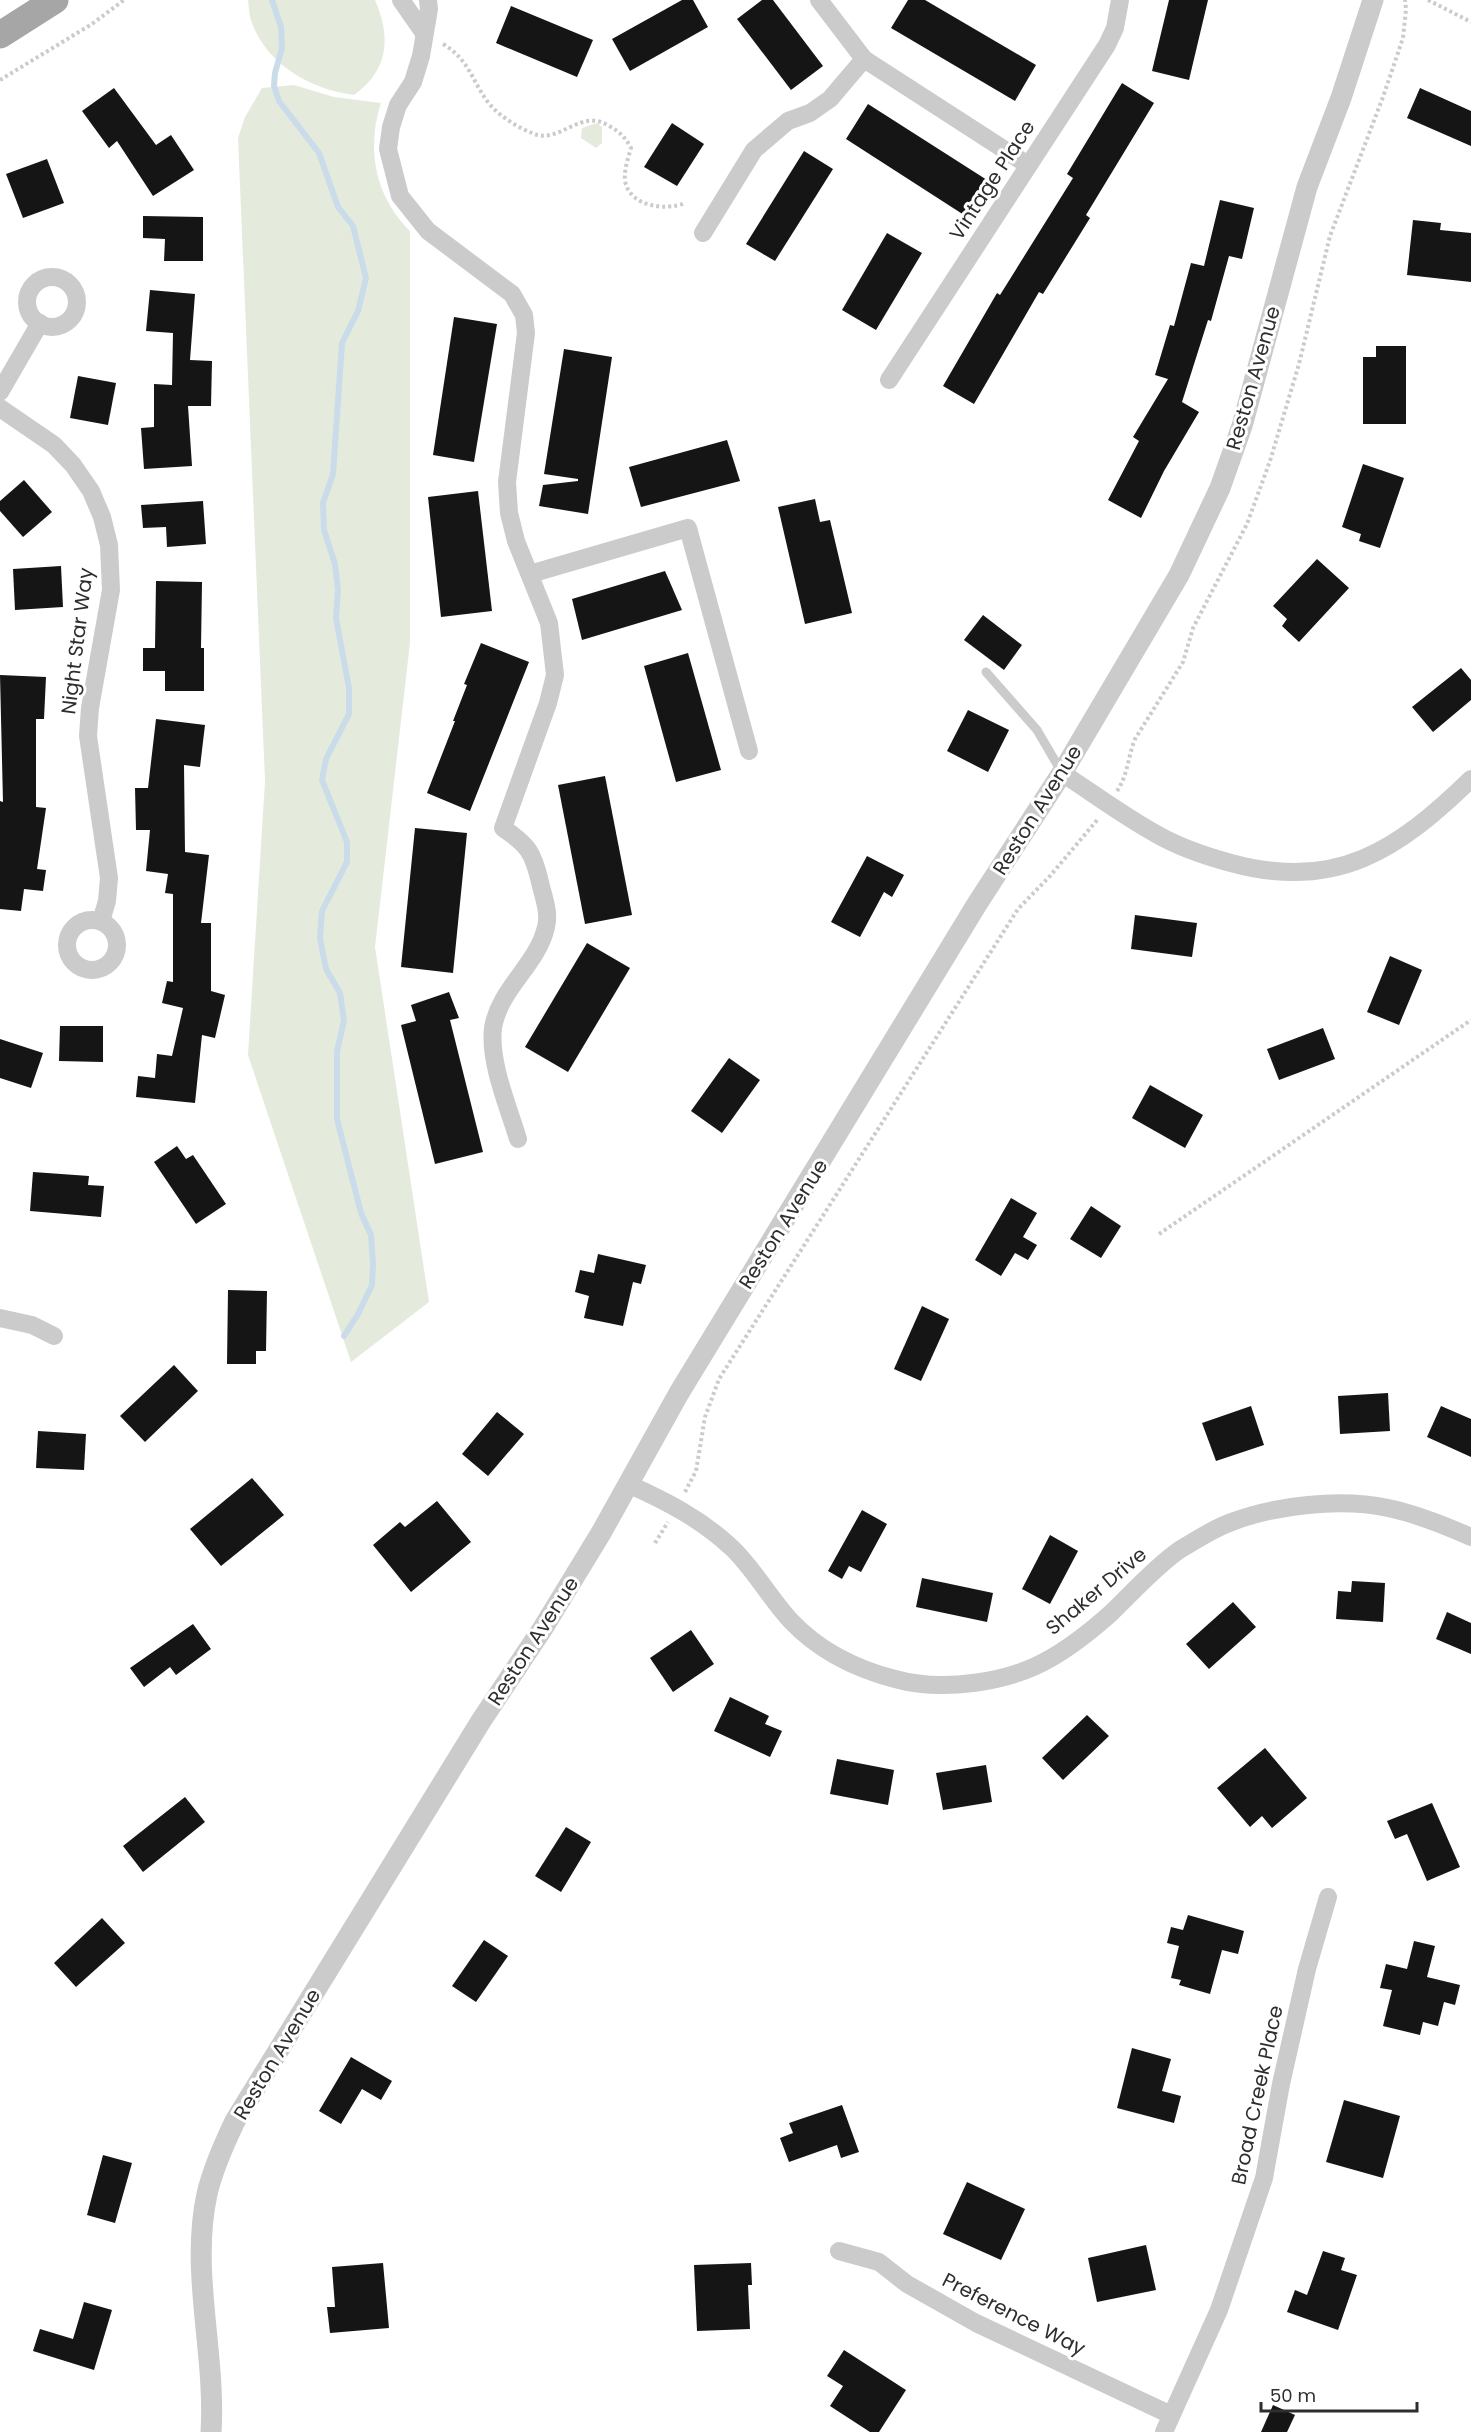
<svg xmlns="http://www.w3.org/2000/svg" width="1471" height="2432" font-family="Poppins,sans-serif">
<style>
.green{fill:#e4ebdd}
.lines{fill:none;stroke-linecap:round;stroke-linejoin:round}
.stream{stroke:#cadcea;stroke-width:6}
.building{fill:#151515}
.path{stroke:#cbcbcb;stroke-width:4;stroke-dasharray:3 3;stroke-linecap:butt}
.service{stroke:#cbcbcb;stroke-width:9}
.minor{stroke:#cbcbcb;stroke-width:18}
.tertiary{stroke:#cbcbcb;stroke-width:21}
.primary{stroke:#a6a6a6;stroke-width:27}
.labels{text-anchor:middle;stroke-width:6;stroke-linejoin:round;paint-order:stroke}
.street-label{font-size:20px;fill:#2e2e2e;stroke:#fff}
</style>
<rect width="100%" height="100%" fill="#fff"/>
<g class="green">
<path d="M248,0H375C391,37 389,70 354,95C312,90 267,65 252,23C249,16 249,7 248,0Z"/>
<path d="M294,85L334,97L381,103C366,148 375,197 410,231V643L375,947L429,1302L351,1362L248,1055L265,781L238,138L245,117L262,88Z"/>
<polygon points="597,123 602,127 602,143 596,148 581,138 582,128"/>
</g>
<g class="lines">
<polyline class="stream" points="272,0 281,27 282,48 275,73 274,86 279,101 319,153 338,207 353,226 366,278 358,311 342,343 333,474 323,503 324,530 335,564 338,590 336,618 349,688 349,714 326,759 322,780 347,842 347,862 322,911 320,938 326,969 340,993 344,1021 337,1051 337,1119 361,1213 371,1235 373,1264 372,1285 358,1314 344,1336"/>
</g>
<g class="building">
<polygon points="682,0 693,0 708,27 630,71 612,39"/>
<polygon points="762,0 773,0 823,66 791,90 737,19"/>
<polygon points="908,0 925,0 1036,65 1015,101 891,28"/>
<polygon points="1169,0 1208,0 1189,80 1152,71"/>
<polygon points="511,6 593,40 577,77 496,43"/>
<polygon points="1122,83 1154,103 1086,215 1090,218 1043,294 1039,292 974,404 943,386 997,293 1000,295 1073,178 1067,174"/>
<polygon points="114,88 156,145 171,135 194,170 153,196 117,141 109,148 82,111"/>
<polygon points="1420,88 1471,111 1471,146 1407,118"/>
<polygon points="868,104 987,180 964,215 846,139"/>
<polygon points="672,123 704,144 677,186 644,167"/>
<polygon points="804,151 833,169 775,261 746,244"/>
<polygon points="47,159 64,203 23,218 6,174"/>
<polygon points="1220,200 1254,208 1242,259 1229,256 1211,321 1208,320 1182,402 1199,412 1164,471 1141,518 1108,500 1139,441 1133,437 1168,379 1155,375 1170,325 1174,326 1191,263 1204,266"/>
<polygon points="143,216 203,217 203,261 164,261 165,239 143,238"/>
<polygon points="1413,220 1441,223 1440,230 1471,233 1471,282 1407,275"/>
<polygon points="887,233 922,253 876,330 842,310"/>
<polygon points="150,290 195,294 190,360 212,361 211,406 188,406 192,466 144,469 141,428 154,427 154,384 172,385 173,333 146,331"/>
<polygon points="454,317 497,324 474,462 433,455"/>
<polygon points="1376,346 1406,346 1406,424 1363,424 1363,357 1376,357"/>
<polygon points="564,349 612,357 588,514 539,506 543,485 578,481 578,479 544,474"/>
<polygon points="78,376 116,383 108,425 70,418"/>
<polygon points="727,440 740,481 641,507 629,467"/>
<polygon points="1363,464 1404,478 1380,548 1359,541 1361,534 1342,527"/>
<polygon points="24,480 52,512 23,537 0,511 0,501"/>
<polygon points="478,491 492,611 441,617 428,497"/>
<polygon points="815,499 820,522 830,520 852,613 805,624 778,507"/>
<polygon points="203,501 206,544 167,547 166,527 143,528 141,505"/>
<polygon points="1317,559 1349,588 1299,642 1282,626 1287,619 1273,606"/>
<polygon points="61,566 63,607 15,610 13,569"/>
<polygon points="665,571 682,610 582,640 572,599"/>
<polygon points="156,581 202,582 201,648 204,648 204,691 165,691 165,671 143,671 143,648 155,648"/>
<polygon points="983,615 1022,645 1004,670 964,640"/>
<polygon points="481,643 529,662 470,811 427,793 455,721 453,721 467,685 464,684"/>
<polygon points="688,653 721,770 676,782 644,666"/>
<polygon points="1461,668 1471,680 1471,700 1433,732 1412,707"/>
<polygon points="0,675 46,677 44,719 36,719 36,807 46,808 37,869 46,870 43,891 24,889 21,911 0,909 0,801 3,802"/>
<polygon points="968,710 1009,730 988,772 947,751"/>
<polygon points="156,719 205,725 200,767 184,765 185,852 209,855 201,923 211,923 211,991 225,995 215,1038 202,1035 195,1103 136,1097 138,1076 155,1078 157,1054 172,1056 183,1008 162,1003 167,981 173,982 173,894 165,893 168,874 146,871 150,830 136,830 135,788 148,788"/>
<polygon points="605,776 632,915 585,924 558,785"/>
<polygon points="415,828 467,833 453,973 401,967"/>
<polygon points="867,856 904,875 892,897 884,892 860,937 831,922"/>
<polygon points="1135,915 1197,923 1192,957 1131,949"/>
<polygon points="587,943 630,968 568,1072 525,1047"/>
<polygon points="1390,956 1422,970 1399,1025 1367,1012"/>
<polygon points="449,992 459,1018 450,1020 483,1152 435,1164 401,1025 416,1021 411,1005"/>
<polygon points="60,1026 103,1026 103,1062 59,1061"/>
<polygon points="1323,1028 1335,1059 1279,1080 1267,1049"/>
<polygon points="0,1039 43,1053 31,1088 0,1078"/>
<polygon points="729,1058 760,1080 722,1133 691,1111"/>
<polygon points="1150,1085 1203,1115 1185,1148 1132,1118"/>
<polygon points="177,1146 186,1159 193,1155 226,1204 196,1224 154,1162"/>
<polygon points="33,1172 89,1176 88,1185 104,1186 101,1217 30,1211"/>
<polygon points="1011,1198 1037,1213 1023,1237 1037,1245 1028,1260 1015,1253 1001,1276 975,1260"/>
<polygon points="1091,1206 1121,1226 1101,1258 1070,1239"/>
<polygon points="598,1254 646,1265 641,1284 633,1282 623,1326 584,1318 589,1296 575,1292 580,1270 594,1273"/>
<polygon points="228,1290 267,1291 266,1351 256,1351 256,1364 227,1364"/>
<polygon points="922,1306 949,1319 921,1381 894,1369"/>
<polygon points="174,1365 198,1391 145,1442 120,1416"/>
<polygon points="1388,1393 1390,1431 1340,1434 1338,1396"/>
<polygon points="1251,1406 1264,1445 1216,1461 1202,1423"/>
<polygon points="1441,1406 1471,1419 1471,1457 1427,1437"/>
<polygon points="497,1412 524,1434 488,1476 462,1454"/>
<polygon points="38,1431 86,1434 84,1470 36,1468"/>
<polygon points="252,1478 284,1515 221,1566 190,1529"/>
<polygon points="437,1501 471,1542 411,1592 373,1545 400,1522 405,1527"/>
<polygon points="862,1510 887,1524 861,1572 849,1566 842,1579 828,1571"/>
<polygon points="1050,1535 1078,1551 1050,1604 1022,1589"/>
<polygon points="922,1578 993,1593 987,1622 916,1607"/>
<polygon points="1352,1581 1385,1583 1383,1622 1336,1619 1338,1591 1351,1592"/>
<polygon points="1233,1602 1256,1627 1209,1669 1186,1644"/>
<polygon points="1447,1612 1471,1623 1471,1654 1436,1639"/>
<polygon points="193,1624 211,1649 176,1675 170,1667 144,1687 130,1668"/>
<polygon points="691,1630 714,1664 673,1692 650,1658"/>
<polygon points="730,1697 769,1716 765,1724 782,1731 770,1757 714,1731"/>
<polygon points="1087,1715 1109,1736 1063,1780 1042,1758"/>
<polygon points="1265,1748 1307,1798 1272,1828 1262,1816 1250,1827 1217,1788"/>
<polygon points="837,1759 894,1770 888,1805 830,1794"/>
<polygon points="986,1765 992,1802 943,1810 936,1773"/>
<polygon points="185,1797 205,1822 143,1872 123,1846"/>
<polygon points="1432,1803 1460,1867 1427,1881 1407,1834 1395,1839 1387,1821"/>
<polygon points="566,1827 591,1842 561,1892 535,1876"/>
<polygon points="1188,1915 1244,1931 1238,1954 1222,1950 1210,1994 1179,1985 1181,1980 1171,1978 1179,1946 1167,1943 1171,1927 1183,1930"/>
<polygon points="102,1918 125,1943 76,1987 54,1963"/>
<polygon points="484,1940 508,1956 476,2002 452,1986"/>
<polygon points="1414,1941 1435,1946 1427,1977 1460,1985 1455,2005 1444,2002 1438,2026 1423,2022 1420,2035 1383,2026 1392,1990 1380,1988 1386,1964 1407,1969"/>
<polygon points="1132,2048 1171,2059 1162,2091 1181,2096 1174,2123 1117,2108"/>
<polygon points="351,2057 392,2081 381,2100 362,2089 341,2124 319,2111"/>
<polygon points="1344,2100 1400,2116 1383,2178 1326,2162"/>
<polygon points="842,2105 859,2152 841,2158 837,2145 789,2162 780,2138 793,2133 789,2123"/>
<polygon points="103,2155 132,2163 115,2223 87,2215"/>
<polygon points="967,2182 1025,2209 1001,2260 943,2234"/>
<polygon points="1146,2245 1156,2290 1097,2302 1088,2258"/>
<polygon points="1323,2251 1345,2258 1341,2270 1357,2275 1338,2330 1287,2312 1295,2290 1307,2295"/>
<polygon points="383,2263 389,2328 330,2333 327,2307 335,2307 332,2267"/>
<polygon points="751,2263 752,2285 748,2285 750,2329 697,2331 694,2265"/>
<polygon points="84,2302 112,2310 94,2370 33,2351 40,2329 73,2339"/>
<polygon points="844,2350 906,2390 879,2432 870,2432 830,2406 843,2386 827,2376"/>
<polygon points="1273,2405 1295,2415 1287,2432 1261,2432"/>
</g>
<g class="lines">
<g class="path">
<polyline points="1428,0 1471,22"/>
<path d="M443,44C472,61 473,87 493,108C503,118 519,128 532,133C559,146 580,107 609,126C620,132 625,137 631,148C628,159 624,169 625,181C630,207 666,211 685,203"/>
<polyline points="0,80 92,24 124,0"/>
<path d="M1117,791C1128,775 1128,756 1135,739L1183,662L1193,628L1247,524L1270,461L1299,364L1330,236L1383,97L1403,38L1406,9L1405,0"/>
<polyline points="1159,1234 1471,1020"/>
<polyline points="685,1492 696,1471 705,1417 719,1379 1018,909 1050,876 1098,819"/>
<polyline points="655,1543 668,1522"/>
</g>
<polyline class="service" points="986,672 1037,730 1061,771"/>
<g class="minor">
<polyline points="401,0 424,33"/>
<path d="M428,0L429,9L421,56L413,82L398,105L391,127L388,149L400,196L428,231L512,294L524,315L526,333L507,482L509,513L516,541L549,623L555,675L548,703L503,828C528,845 533,852 540,882C543,896 550,912 546,927C538,964 499,989 493,1028C489,1062 508,1106 518,1139"/>
<polyline points="819,0 864,59 1028,165"/>
<polyline points="703,233 754,150 788,121 810,113 830,99 864,59"/>
<circle cx="52" cy="302" r="25"/>
<polyline points="889,380 1107,45 1115,28 1120,0"/>
<polyline points="0,392 40,323"/>
<polyline points="0,408 54,445 73,465 91,491 102,517 109,545 111,590 90,708 88,736 109,878 107,901 101,921"/>
<polyline points="530,574 688,528 749,751"/>
<path d="M1062,773C1094,794 1125,817 1158,835C1181,848 1205,856 1231,863C1336,892 1398,850 1471,779"/>
<circle cx="92" cy="945" r="25"/>
<polyline points="0,1318 32,1325 54,1336"/>
<path d="M628,1484C666,1501 701,1519 732,1548C754,1569 769,1597 790,1620C818,1650 856,1669 895,1679C942,1692 1009,1683 1051,1658C1072,1646 1092,1630 1110,1614C1132,1593 1153,1569 1178,1551C1194,1541 1211,1530 1229,1523C1274,1505 1341,1498 1388,1508C1417,1514 1444,1525 1471,1537"/>
<polyline points="839,2251 879,2262 907,2284 976,2323 1171,2415"/>
<polyline points="1164,2432 1219,2310 1264,2178 1281,2084 1307,1969 1328,1897"/>
</g>
<path class="tertiary" d="M211,2432C216,2353 190,2272 207,2194C213,2168 224,2144 235,2121L481,1721L543,1628L601,1533L679,1393L977,904L1062,773L1179,575L1220,488L1242,426L1307,187L1341,98L1373,0"/>
<polyline class="primary" points="0,35 55,0"/>
</g>
<g class="labels">
<g class="street-label">
<text transform="translate(992 180) rotate(-57)" y="7">Vintage Place</text>
<text transform="translate(1253 378) rotate(-74)" y="7">Reston Avenue</text>
<text transform="translate(77 641) rotate(-83)" y="7">Night Star Way</text>
<text transform="translate(1037 810) rotate(-58)" y="7">Reston Avenue</text>
<text transform="translate(783 1224) rotate(-58)" y="7">Reston Avenue</text>
<text transform="translate(1096 1591) rotate(-40)" y="7">Shaker Drive</text>
<text transform="translate(533 1641) rotate(-57)" y="7">Reston Avenue</text>
<text transform="translate(277 2054) rotate(-59)" y="7">Reston Avenue</text>
<text transform="translate(1257 2095) rotate(-78)" y="7">Broad Creek Place</text>
<text transform="translate(1014 2314) rotate(27)" y="7">Preference Way</text>
</g>
</g>
<path d="M1261 2402v9h156v-9" fill="none" stroke="#2e2e2e" stroke-width="3"/>
<text x="1270" y="2402" font-size="18" fill="#2e2e2e" stroke="#ffffff" stroke-width="4.5" paint-order="stroke">50 m</text>
</svg>
